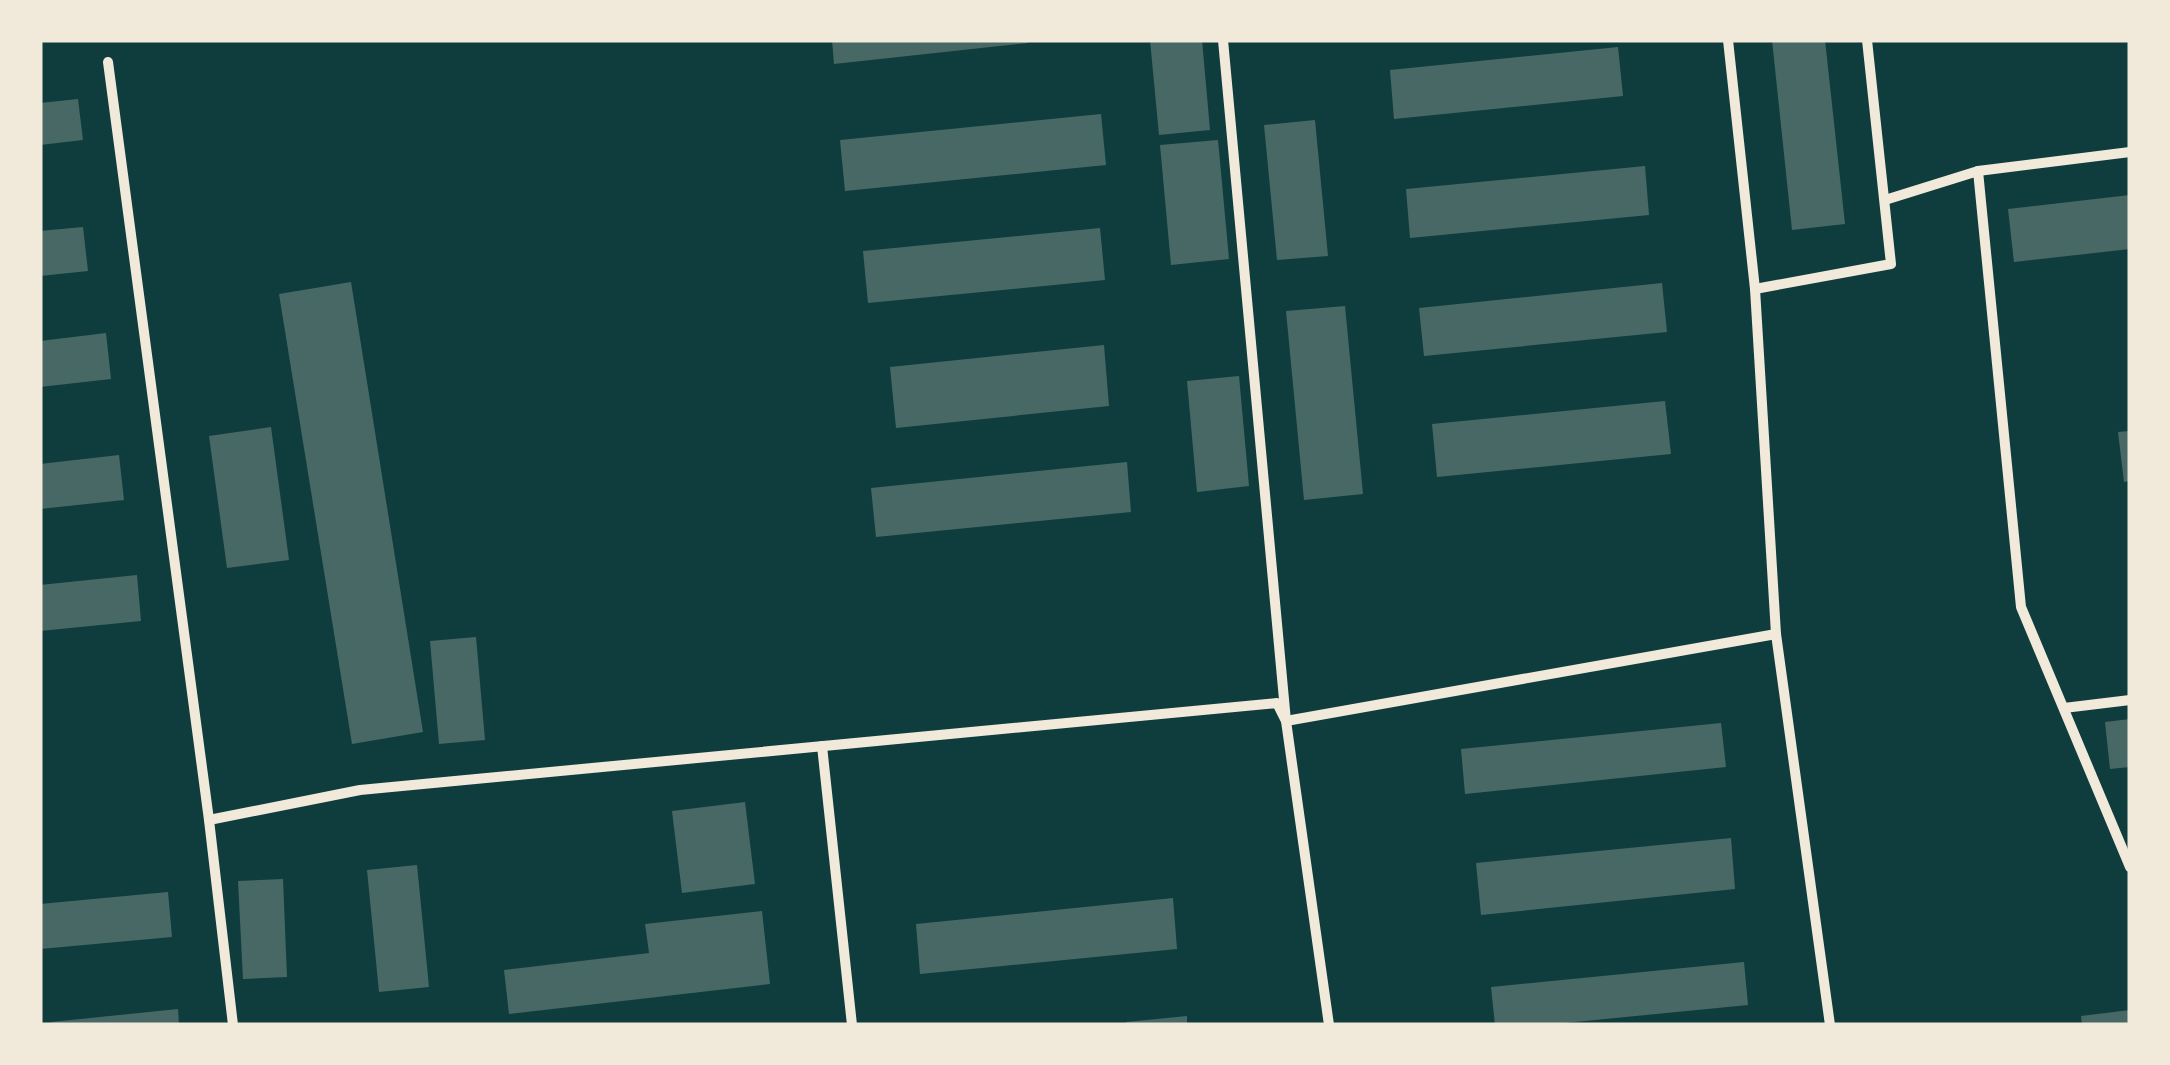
<svg xmlns="http://www.w3.org/2000/svg" width="2170" height="1065" font-family="Poppins,sans-serif">
<style>
.building{fill:#486865}
.lines{fill:none;stroke-linecap:round;stroke-linejoin:round}
.minor{stroke:#f1e9da;stroke-width:10}
</style>
<rect width="100%" height="100%" fill="#0f3d3e"/>
<g class="building">
<polygon points="832,40 1027,40 1028,43 834,64"/>
<polygon points="1150,40 1202,40 1210,130 1159,135"/>
<polygon points="1772,40 1825,40 1845,224 1792,230"/>
<polygon points="1618,47 1623,96 1394,119 1390,70"/>
<polygon points="78,99 83,140 40,145 40,103"/>
<polygon points="1101,114 1106,165 845,191 840,140"/>
<polygon points="1315,120 1328,256 1277,260 1264,125"/>
<polygon points="1218,140 1229,259 1171,265 1160,145"/>
<polygon points="1645,166 1649,215 1410,238 1406,189"/>
<polygon points="2130,195 2130,249 2014,262 2008,209"/>
<polygon points="83,227 88,271 40,276 40,231"/>
<polygon points="1100,228 1105,280 868,303 863,251"/>
<polygon points="351,282 423,732 352,744 279,294"/>
<polygon points="1662,283 1667,332 1424,356 1419,308"/>
<polygon points="1345,306 1363,494 1304,500 1286,311"/>
<polygon points="106,333 111,379 40,387 40,341"/>
<polygon points="1104,345 1109,406 896,428 890,367"/>
<polygon points="1239,376 1249,486 1197,492 1187,381"/>
<polygon points="1665,401 1671,454 1437,477 1432,424"/>
<polygon points="271,427 289,560 227,568 209,436"/>
<polygon points="2130,431 2130,481 2124,482 2118,432"/>
<polygon points="119,455 124,500 40,509 40,464"/>
<polygon points="1127,462 1131,512 876,537 871,488"/>
<polygon points="137,575 141,621 40,631 40,585"/>
<polygon points="476,637 485,740 439,744 430,641"/>
<polygon points="2130,719 2130,767 2110,769 2105,722"/>
<polygon points="1721,723 1726,767 1465,794 1461,749"/>
<polygon points="745,802 755,884 682,893 672,811"/>
<polygon points="1731,838 1735,889 1481,915 1476,863"/>
<polygon points="417,865 429,987 379,992 367,870"/>
<polygon points="283,879 287,977 243,979 238,881"/>
<polygon points="168,892 172,937 40,949 40,904"/>
<polygon points="1173,898 1177,949 920,974 916,924"/>
<polygon points="762,911 770,984 509,1014 504,970 649,953 645,924"/>
<polygon points="1744,962 1748,1005 1544,1025 1495,1025 1491,987"/>
<polygon points="178,1009 179,1025 51,1025 51,1022"/>
<polygon points="2130,1010 2130,1025 2082,1025 2081,1016"/>
<polygon points="1187,1016 1187,1025 1126,1025 1126,1022"/>
</g>
<g class="lines">
<g class="minor">
<polyline points="1223,40 1286,721 1329,1025"/>
<polyline points="1728,40 1755,289 1776,634 1830,1025"/>
<polyline points="108,62 209,820 233,1025"/>
<polyline points="1978,171 2130,152"/>
<polyline points="1885,200 1978,171 2021,607 2130,867"/>
<polyline points="1755,289 1891,264 1867,40"/>
<polyline points="2064,708 2130,700"/>
<polyline points="822,746 852,1025"/>
<polyline points="209,820 360,790 1277,703 1286,721 1776,634"/>
</g>
</g>
<rect width="2170" height="1065" fill="none" stroke="#f1e9da" stroke-width="85"/>
</svg>
